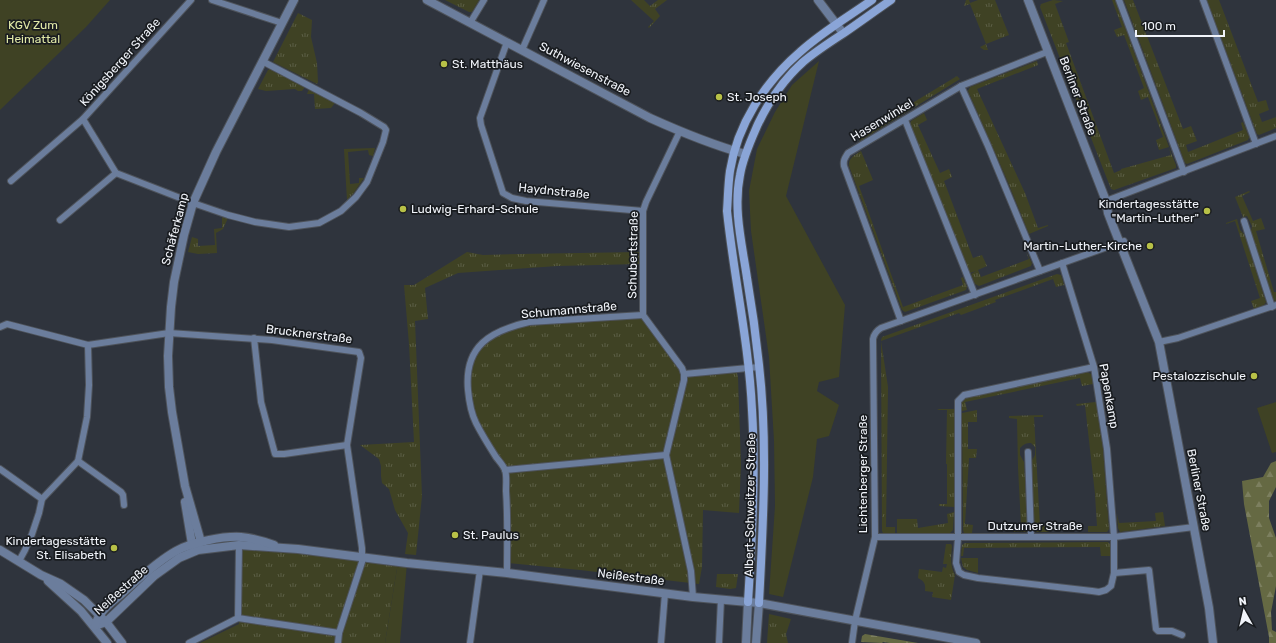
<svg xmlns="http://www.w3.org/2000/svg" width="1276" height="643" font-family="Rubik,sans-serif">
<style>
.grass{fill:url(#grass-tufts)}
.forest{fill:url(#forest-firs)}
.green{fill:#3f4224}
.lines{fill:none;stroke-linecap:round;stroke-linejoin:round}
.minor-casing{stroke:#4e535b;stroke-width:8}
.tertiary-casing{stroke:#4e535b;stroke-width:10}
.secondary-casing{stroke:#4e535b;stroke-width:10}
.minor{stroke:#6b7d9c;stroke-width:6}
.tertiary{stroke:#6b7d9c;stroke-width:8}
.secondary{stroke:#8aa5d7;stroke-width:8}
.poi-dot{fill:#b8c147;stroke:#191c20;stroke-width:1.5}
.labels{text-anchor:middle;stroke-width:3.5;stroke-linejoin:round;paint-order:stroke}
.park-label{font-size:12px;fill:#e2eaa7;stroke:#191c20}
.street-label{font-size:12px;fill:#f1f4fa;stroke:#191c20}
.poi-label{font-size:12px;fill:#f1f4fa;stroke:#191c20;text-anchor:start}
</style>
<defs>
<pattern id="grass-tufts" width="24" height="20" patternUnits="userSpaceOnUse"><rect width="24" height="20" fill="#3f4224"/><path d="M3 7l-1-3M5 7V3M7 7l1-3M15 17l-1-3M17 17v-4M19 17l1-3" fill="none" stroke="#5b5e45"/></pattern>
<pattern id="forest-firs" width="22" height="20" patternUnits="userSpaceOnUse"><rect width="22" height="20" fill="#656943"/><path d="M5 1l3.5 6h-7zM16 11l3.5 6h-7z" fill="#7c7f5f"/></pattern>
</defs>
<rect width="100%" height="100%" fill="#2f343d"/>
<g class="grass">
<polygon points="445,0 479,0 472,12 469,12"/>
<polygon points="631,0 644,0 650,6 658,0 667,0 655,9 660,16 649,28 648,27 654,21"/>
<polygon points="966,0 969,0 970,3 978,0 995,0 1009,35 986,44 988,50 984,50 981,48 980,47 986,44 970,4 964,6"/>
<polygon points="1053,0 1063,1 1055,4 1069,42 1066,43 1114,173 1121,170 1121,169 1171,155 1169,148 1176,165 1176,168 1114,190 1111,189 1040,7 1041,4"/>
<polygon points="1112,0 1115,0 1169,147 1159,150 1156,140 1163,137 1148,97 1141,100 1138,91 1144,88 1124,35 1117,37 1114,30 1122,27"/>
<polygon points="1124,0 1133,0 1183,129 1191,126 1197,141 1186,145 1188,152 1243,130 1241,123 1243,122 1249,137 1248,140 1187,164 1185,163"/>
<polygon points="1207,0 1219,0 1258,102 1266,100 1269,110 1259,114 1262,122 1276,117 1276,128 1259,135 1257,134"/>
<polygon points="298,13 312,20 311,37 317,63 318,82 317,84 273,62"/>
<polygon points="1037,61 1038,65 977,89 1025,193 1038,228 1048,225 1048,226 1029,234 1007,180 968,91 970,87"/>
<polygon points="270,69 305,87 302,91 298,91 295,89 266,91 258,89 268,70"/>
<polygon points="957,76 960,79 860,141 853,131 854,129 858,136"/>
<polygon points="309,89 335,103 331,108 315,109 314,94 307,94"/>
<polygon points="924,113 927,120 918,125 940,173 949,169 952,177 944,181 973,258 982,255 987,266 978,270 981,277 1029,259 1026,252 1032,263 1031,266 979,286 975,284 971,274 976,271 970,273 910,124 911,121"/>
<polygon points="375,148 373,156 369,155 368,150 348,152 350,184 359,183 359,178 364,178 353,194 347,200 344,149"/>
<path d="M861,151L873,180L859,186L903,307L963,285L961,278L963,277L967,287L966,290L905,312L902,310L849,166C848,158 855,155 861,151Z"/>
<polygon points="1249,191 1250,192 1242,196 1253,221 1261,218 1265,229 1256,231 1274,292 1276,292 1276,301 1273,300 1251,231 1252,226 1247,216 1243,217 1235,197"/>
<polygon points="222,217 228,218 223,229 216,233 217,253 198,254 188,252 192,237 198,239 198,246 215,245 214,229 222,228"/>
<polygon points="1237,219 1240,230 1244,234 1266,302 1264,305 1254,309 1251,301 1260,298 1235,221 1226,224 1226,223"/>
<polygon points="467,252 483,255 520,254 639,252 639,264 557,266 458,273 425,288 428,319 415,321 422,496 416,555 405,554 408,533 395,510 389,489 382,483 381,476 381,466 379,459 360,445 414,442 409,344 404,285 414,285"/>
<polygon points="1057,274 1061,275 1064,285 1056,287 1053,279 995,300 996,302 961,315 959,313 881,341 888,387 886,527 895,527 895,533 883,533 882,531 881,340 882,337"/>
<polygon points="643,315 685,374 736,369 738,377 741,464 739,513 703,510 702,567 699,584 580,570 507,563 505,470 489,446 469,402 471,360 494,333 529,322"/>
<polygon points="1087,372 1091,374 1093,384 1082,386 1080,378 965,402 967,410 962,411 962,402 965,398"/>
<polygon points="1096,402 1103,449 1109,529 1107,532 1088,532 1088,526 1097,526 1095,494 1085,405 1077,406 1076,404"/>
<polygon points="937,409 954,409 954,507 939,506 939,504 947,504 947,464 946,464 947,410 939,410"/>
<polygon points="977,410 977,422 968,422 968,449 977,449 976,458 969,458 965,524 973,525 972,533 964,533 963,530 962,413"/>
<path d="M1043,415V417H1034L1040,526H1049V532H1036L1035,530L1031,462L1035,455V447L1031,443C1026,443 1024,444 1020,448V455L1024,462L1028,530L1026,532H1013V526L1021,525L1018,467L1017,419L1009,418V416Z"/>
<polygon points="954,512 953,530 950,533 897,533 897,519 917,519 918,528 948,523 947,514"/>
<polygon points="1163,512 1165,526 1120,532 1118,528 1117,514 1119,523 1156,521 1155,513"/>
<polygon points="1108,542 1111,545 1111,556 1101,556 1100,547 964,548 963,556 961,556 962,545 965,543"/>
<path d="M946,544H951L952,546C951,556 950,566 955,575L951,600L932,597L933,592L925,591C926,584 924,581 918,578L919,569L942,572L943,567L946,568L947,564H943Z"/>
<polygon points="239,545 398,562 385,643 200,643 239,624"/>
<polygon points="961,558 978,558 978,573 967,570 963,567"/>
<polygon points="717,574 738,574 736,588 730,589 716,587"/>
<polygon points="769,614 791,619 786,634 788,643 767,643"/>
</g>
<g class="forest">
<polygon points="1276,461 1276,487 1269,501 1269,518 1276,538 1276,586 1271,612 1272,630 1276,632 1276,643 1269,643 1269,637 1244,504 1242,481 1263,477 1271,463"/>
<polygon points="865,634 918,643 890,643 883,642 882,643 861,642 862,636"/>
</g>
<g class="green">
<polygon points="0,0 110,0 86,27 0,110"/>
<polygon points="819,61 786,196 845,305 839,377 819,382 817,391 839,405 829,436 817,439 813,477 783,597 769,594 775,506 774,441 769,357 751,231 749,191 757,149 775,112 792,85"/>
<polygon points="1276,402 1276,452 1272,453 1257,408"/>
<polygon points="398,562 407,563 400,643 385,643"/>
</g>
<g class="lines">
<g class="minor-casing">
<g id="minor">
<polyline points="191,0 83,119 116,173 193,203 228,215 255,222 289,227 319,223 341,211 356,197 367,182 383,142 386,130 384,127 361,113 262,61"/>
<polyline points="212,0 282,23"/>
<polyline points="1119,0 1184,172"/>
<polyline points="1203,0 1256,144"/>
<polyline points="470,23 484,0"/>
<polyline points="507,42 480,118 481,125 503,193 512,198 526,201 643,211"/>
<polyline points="522,50 544,0"/>
<polyline points="961,86 988,146 1040,271"/>
<polyline points="905,120 975,295"/>
<polyline points="680,131 646,202 643,211 643,315 682,368 684,374 684,380 666,455 691,571 693,597"/>
<polyline points="11,181 83,119"/>
<polyline points="1106,201 1276,136"/>
<polyline points="60,220 116,173"/>
<polyline points="1244,221 1272,307"/>
<polyline points="1062,263 1094,367 1107,449 1114,537 1114,573 1111,586 1106,590 1099,592 1092,591 978,578 964,575 959,572 956,563 958,538 958,401 964,395 1094,367"/>
<path d="M901,321L844,166C843,160 845,158 848,153L961,86L1047,52"/>
<polyline points="0,327 7,324 88,345 169,333 272,340 359,352 361,358 347,445 362,548 362,562 339,633 338,643"/>
<polyline points="254,338 261,402 275,454 284,454 347,445"/>
<polyline points="1159,342 1178,338 1276,305"/>
<polyline points="684,374 759,367"/>
<polyline points="1028,452 1031,537"/>
<polyline points="78,461 121,492 123,495 124,505"/>
<polyline points="0,469 42,499"/>
<polyline points="505,470 666,455"/>
<polyline points="875,537 1114,537 1194,527"/>
<polyline points="19,561 25,550 32,534 39,513 42,499 78,461 87,417 89,385 88,345"/>
<path d="M507,573C507,546 508,518 506,491C506,485 507,475 505,470C503,465 499,461 496,457C489,446 482,435 476,423C471,413 469,401 468,390C464,346 490,331 529,322L643,315"/>
<polyline points="1114,573 1149,570 1156,629 1158,631 1172,631 1182,635"/>
<polyline points="238,618 239,545"/>
<polyline points="189,643 238,618 339,633"/>
<polyline points="470,643 480,570"/>
<polyline points="661,643 665,593"/>
<polyline points="719,643 721,599"/>
<path d="M852,643L855,621L875,537L873,339C874,334 876,331 881,328L1124,241"/>
</g>
</g>
<g class="tertiary-casing">
<g id="tertiary">
<path d="M427,0L650,118C681,132 713,145 745,154"/>
<polyline points="818,0 843,33"/>
<polyline points="1028,0 1106,201 1108,213 1113,226 1159,342 1209,608 1213,643"/>
<polyline points="185,502 192,544 195,547"/>
<polyline points="201,542 185,486 172,412 169,387 168,356 171,307 174,282 184,235 193,203 216,152 294,0"/>
<polyline points="0,550 41,575 61,584 84,600 106,622 122,643"/>
<polyline points="48,581 81,611 107,643"/>
<polyline points="95,626 106,622 154,576 179,558 198,550 239,545 298,549 407,563 507,573 693,597 759,603 976,643"/>
<path d="M95,626C98,611 114,601 126,590C142,576 158,561 176,551C192,542 224,536 241,537C253,538 263,541 274,545"/>
<polyline points="746,643 748,602"/>
<polyline points="756,643 759,603"/>
</g>
</g>
<g class="secondary-casing">
<g id="secondary">
<path d="M748,602C752,538 756,474 752,410C749,343 734,278 727,211C728,198 728,185 730,171C737,125 765,82 800,52C822,32 848,17 872,0"/>
<path d="M759,603C763,524 768,444 759,365C756,336 752,307 747,278C742,244 733,209 740,175C743,157 751,140 758,124C769,101 784,79 803,62C816,51 830,42 844,33C860,22 875,11 891,0"/>
</g>
</g>
<use href="#minor" class="minor"/>
<use href="#tertiary" class="tertiary"/>
<use href="#secondary" class="secondary"/>
</g>
<g class="poi-dot">
<circle cx="444" cy="64" r="4"/>
<circle cx="719" cy="97" r="4"/>
<circle cx="403" cy="209" r="4"/>
<circle cx="1207" cy="211" r="4"/>
<circle cx="1150" cy="246" r="4"/>
<circle cx="1254" cy="376" r="4"/>
<circle cx="455" cy="535" r="4"/>
<circle cx="114" cy="548" r="4"/>
</g>
<g class="labels">
<g class="park-label">
<text x="33" y="29">KGV Zum<tspan x="33" dy="14">Heimattal</tspan></text>
</g>
<g class="street-label">
<text transform="translate(120 62) rotate(-48)" y="4">Königsberger Straße</text>
<text transform="translate(585 69) rotate(28)" y="4">Suthwiesenstraße</text>
<text transform="translate(1078 96) rotate(69)" y="4">Berliner Straße</text>
<text transform="translate(882 120) rotate(-31)" y="4">Hasenwinkel</text>
<text transform="translate(554 191) rotate(6)" y="4">Haydnstraße</text>
<text transform="translate(175 229) rotate(-75)" y="4">Schäferkamp</text>
<text transform="translate(633 255) rotate(-89)" y="4">Schubertstraße</text>
<text transform="translate(569 310) rotate(-5)" y="4">Schumannstraße</text>
<text transform="translate(309 334) rotate(7)" y="4">Brucknerstraße</text>
<text transform="translate(1109 396) rotate(80)" y="4">Papenkamp</text>
<text transform="translate(863 474) rotate(-90)" y="4">Lichtenberger Straße</text>
<text transform="translate(1199 490) rotate(79)" y="4">Berliner Straße</text>
<text transform="translate(750 505) rotate(-89)" y="4">Albert-Schweitzer-Straße</text>
<text x="1035" y="530">Dutzumer Straße</text>
<text transform="translate(631 577) rotate(7)" y="4">Neißestraße</text>
<text transform="translate(121 590) rotate(-42)" y="4">Neißestraße</text>
</g>
<g class="poi-label">
<text x="452" y="68">St. Matthäus</text>
<text x="727" y="101">St. Joseph</text>
<text x="1199" y="208" text-anchor="end">Kindertagesstätte<tspan x="1199" dy="14">"Martin-Luther"</tspan></text>
<text x="411" y="213">Ludwig-Erhard-Schule</text>
<text x="1142" y="250" text-anchor="end">Martin-Luther-Kirche</text>
<text x="1246" y="380" text-anchor="end">Pestalozzischule</text>
<text x="463" y="539">St. Paulus</text>
<text x="106" y="545" text-anchor="end">Kindertagesstätte<tspan x="106" dy="14">St. Elisabeth</tspan></text>
</g>
</g>
<g transform="translate(1244 611) rotate(352)" stroke="#191c20" stroke-width="3" paint-order="stroke">
<path d="M0-3L7 15L0 10L-7 15Z" fill="#f1f4fa"/>
<text y="-6" font-size="11" font-weight="bold" text-anchor="middle" fill="#f1f4fa">N</text>
</g>
<path d="M1136 30v6h88v-6" fill="none" stroke="#f1f4fa" stroke-width="2"/>
<text x="1142" y="30" font-size="12" fill="#f1f4fa" stroke="#191c20" stroke-width="3" paint-order="stroke">100 m</text>
</svg>
